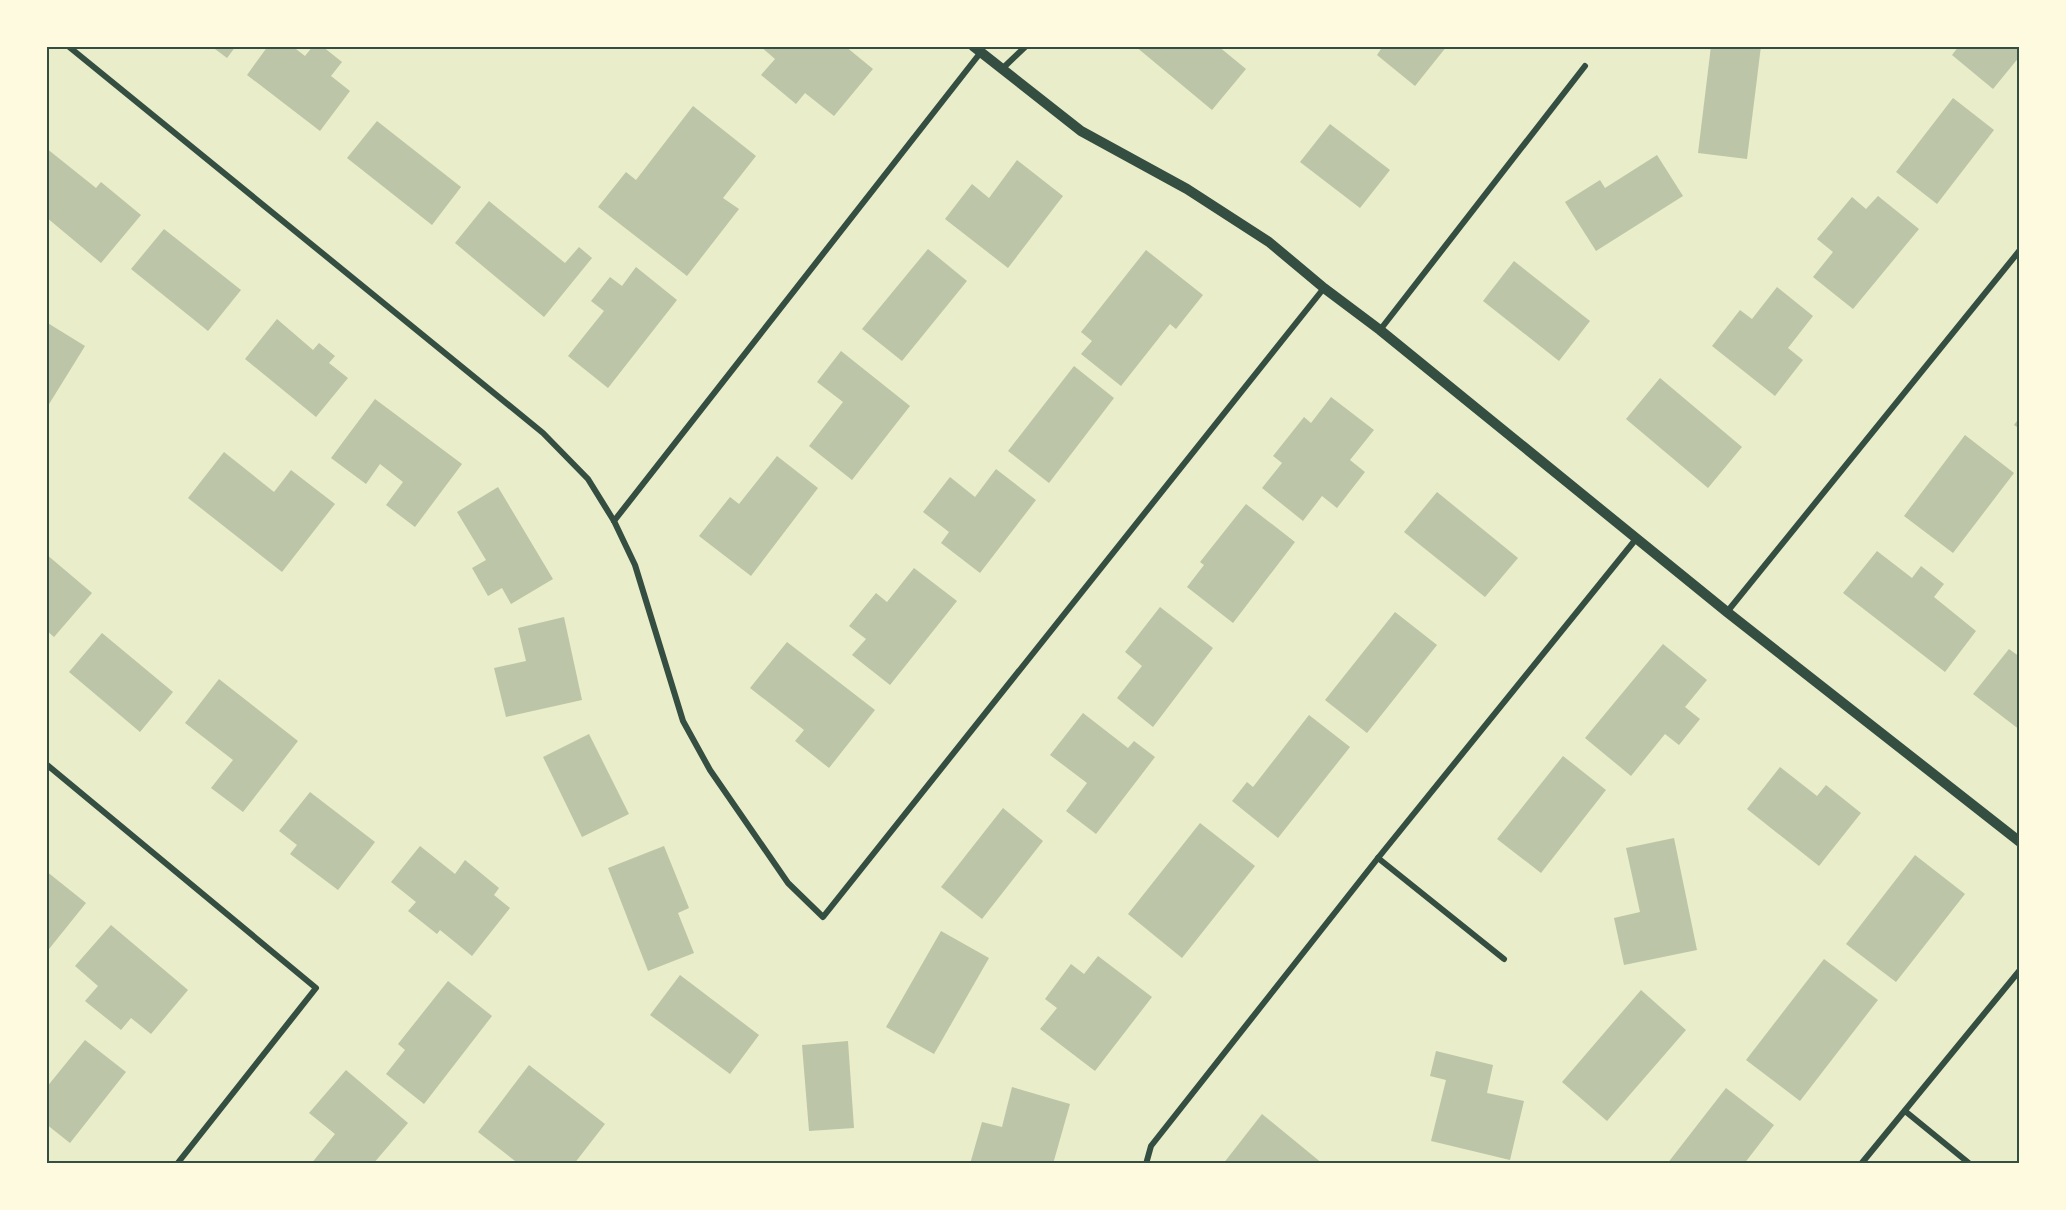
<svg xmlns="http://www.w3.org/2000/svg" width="2066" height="1210" font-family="Overpass,sans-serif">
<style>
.building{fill:#bcc5a7}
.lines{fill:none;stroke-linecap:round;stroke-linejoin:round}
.minor{stroke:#344e41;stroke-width:6}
.tertiary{stroke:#344e41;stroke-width:10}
.neatline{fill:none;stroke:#344e41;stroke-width:2}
</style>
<rect width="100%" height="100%" fill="#e9edc9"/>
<g class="building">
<polygon points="211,46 236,46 227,58"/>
<polygon points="268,46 292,46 305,56 313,46 322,46 342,62 331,76 350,91 320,131 247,75"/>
<polygon points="760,46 845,46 873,69 834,116 805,93 796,104 761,75 775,59"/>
<polygon points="1135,46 1218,46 1246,69 1212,110"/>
<polygon points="1383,46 1447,46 1415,86 1377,55"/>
<polygon points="1711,46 1761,46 1747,159 1698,153"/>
<polygon points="1959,46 2020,46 2020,56 1993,89 1952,55"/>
<polygon points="1953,98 1994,130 1937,204 1896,172"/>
<polygon points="693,106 756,156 723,198 739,209 687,276 598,207 626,172 636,180"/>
<polygon points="377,121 461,187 432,225 347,158"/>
<polygon points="1330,124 1390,170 1360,208 1300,162"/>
<polygon points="46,148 96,188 101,182 141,215 101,263 46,217"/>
<polygon points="1657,155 1683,196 1596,251 1565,202 1600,180 1605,188"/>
<polygon points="1017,160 1063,196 1008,268 945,219 972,184 989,198"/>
<polygon points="1878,196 1919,229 1853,309 1813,277 1833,252 1817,239 1852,197 1866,209"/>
<polygon points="489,201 565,263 579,247 592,258 544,317 455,243"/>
<polygon points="164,229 241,290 208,331 131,269"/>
<polygon points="928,249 967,281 902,361 862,329"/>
<polygon points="1146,250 1203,295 1176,329 1170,324 1121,386 1081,354 1092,341 1081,332"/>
<polygon points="1514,261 1590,321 1559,361 1483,301"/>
<polygon points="636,267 677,300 608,388 568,356 604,311 591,301 610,277 622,286"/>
<polygon points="1777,287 1813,316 1788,348 1803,360 1775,396 1712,346 1740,310 1752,319"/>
<polygon points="277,319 313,350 319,343 335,356 329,363 348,378 316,417 245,359"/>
<polygon points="46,322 85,346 46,409"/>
<polygon points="841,351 910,406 852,480 809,446 843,402 817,382"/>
<polygon points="1074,366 1114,398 1049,483 1008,451"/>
<polygon points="1660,378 1742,447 1708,488 1626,419"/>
<polygon points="1331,397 1374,430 1350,460 1365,472 1337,508 1322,496 1303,521 1262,488 1282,463 1273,456 1304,417 1311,423"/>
<polygon points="375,399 462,464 415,527 386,505 403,482 380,464 366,484 331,458"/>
<polygon points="2020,417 2020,429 2014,425"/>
<polygon points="1965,435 2014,473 1953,553 1904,516"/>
<polygon points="224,452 274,492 291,470 335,504 282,572 188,498"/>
<polygon points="777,456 818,488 751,576 699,536 730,497 739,504"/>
<polygon points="996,469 1036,500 980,573 941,543 949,532 923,512 950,477 975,497"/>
<polygon points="498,487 553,579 511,604 502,588 488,596 472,568 486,560 457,512"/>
<polygon points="1437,492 1518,558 1485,597 1404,532"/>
<polygon points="1246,504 1295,542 1233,623 1187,587 1204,565 1200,562"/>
<polygon points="1877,551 1912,578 1921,566 1944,584 1934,597 1976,631 1945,672 1843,593"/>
<polygon points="46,554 92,593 54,637 46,630"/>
<polygon points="914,568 957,601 890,685 852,655 866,639 849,626 876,593 887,602"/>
<polygon points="1160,607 1213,648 1153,727 1117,698 1142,666 1125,652"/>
<polygon points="1395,612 1437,645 1367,733 1325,700"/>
<polygon points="564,617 582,700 506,717 494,668 526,661 518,628"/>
<polygon points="102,633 173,692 140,732 69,672"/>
<polygon points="787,642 875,710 829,768 795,741 804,730 750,688"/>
<polygon points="1663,644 1707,680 1685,707 1700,719 1679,745 1665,734 1631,776 1585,738"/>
<polygon points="2009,649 2020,657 2020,730 1973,694"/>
<polygon points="219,679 298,741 243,812 211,788 233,760 185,723"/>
<polygon points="1083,713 1128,748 1134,741 1155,757 1096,834 1066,811 1087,783 1050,755"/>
<polygon points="1309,715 1350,747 1278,838 1232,801 1247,782 1253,787"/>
<polygon points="589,734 629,814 582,837 543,757"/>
<polygon points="1563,756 1606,790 1541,873 1497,839"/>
<polygon points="1780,767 1817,796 1826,785 1861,813 1819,866 1747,809"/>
<polygon points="310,792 375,842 338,890 290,854 297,845 279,831"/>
<polygon points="1003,808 1043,841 982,919 941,887"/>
<polygon points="1200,823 1255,866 1182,958 1128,914"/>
<polygon points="1674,838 1697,950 1624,965 1614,918 1640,912 1626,848"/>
<polygon points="420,846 455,874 465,860 499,888 494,895 510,908 472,956 440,930 437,934 408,911 416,902 391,882"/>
<polygon points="664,846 689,908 678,913 694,953 648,971 608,868"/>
<polygon points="1915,855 1965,894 1896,982 1846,944"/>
<polygon points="46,871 86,903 49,949 46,947"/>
<polygon points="111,925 188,990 151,1034 131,1018 121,1030 85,1001 98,986 75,966"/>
<polygon points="941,931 989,958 934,1054 886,1027"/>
<polygon points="1098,956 1152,997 1095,1071 1040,1029 1057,1008 1045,999 1071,964 1084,974"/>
<polygon points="1824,959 1878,1000 1800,1101 1746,1060"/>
<polygon points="680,975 759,1035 730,1074 650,1015"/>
<polygon points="448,981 492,1016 424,1104 386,1074 405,1050 398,1044"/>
<polygon points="1641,990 1686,1030 1607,1121 1562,1082"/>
<polygon points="85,1040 126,1072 70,1143 46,1124 46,1088"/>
<polygon points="848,1041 854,1128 809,1131 802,1045"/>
<polygon points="1436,1051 1493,1065 1487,1093 1524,1101 1510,1160 1431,1141 1446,1080 1430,1076"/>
<polygon points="529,1065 605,1124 574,1164 513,1164 515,1161 478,1132"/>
<polygon points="346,1070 408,1123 373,1164 311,1164 335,1134 309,1113"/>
<polygon points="1012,1087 1070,1104 1053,1164 970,1164 982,1122 1002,1127"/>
<polygon points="1726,1088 1774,1125 1744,1164 1667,1164"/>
<polygon points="1262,1114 1323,1164 1223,1164"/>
</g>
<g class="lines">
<g class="minor">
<polyline points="68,46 543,433 588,479 614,521 635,565 683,721 710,770 788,883 823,917 1324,288"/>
<polyline points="1002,69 1026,46"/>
<polyline points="1380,330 1585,66"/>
<polyline points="614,521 981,52"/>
<polyline points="1727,612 2020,250"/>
<polyline points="46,764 316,988 177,1164"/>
<polyline points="1378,858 1504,959"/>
<polyline points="1905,1111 1970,1164"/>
<polyline points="1146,1164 1151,1146 1378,858 1636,539"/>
<polyline points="1861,1164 2020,970"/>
</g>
<polyline class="tertiary" points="973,46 1081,131 1187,189 1269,242 1324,288 1380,330 1727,612 2020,842"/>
</g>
<rect width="2066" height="1210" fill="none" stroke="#fefae0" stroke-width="96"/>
<rect x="48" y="48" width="1970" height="1114" class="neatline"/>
</svg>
